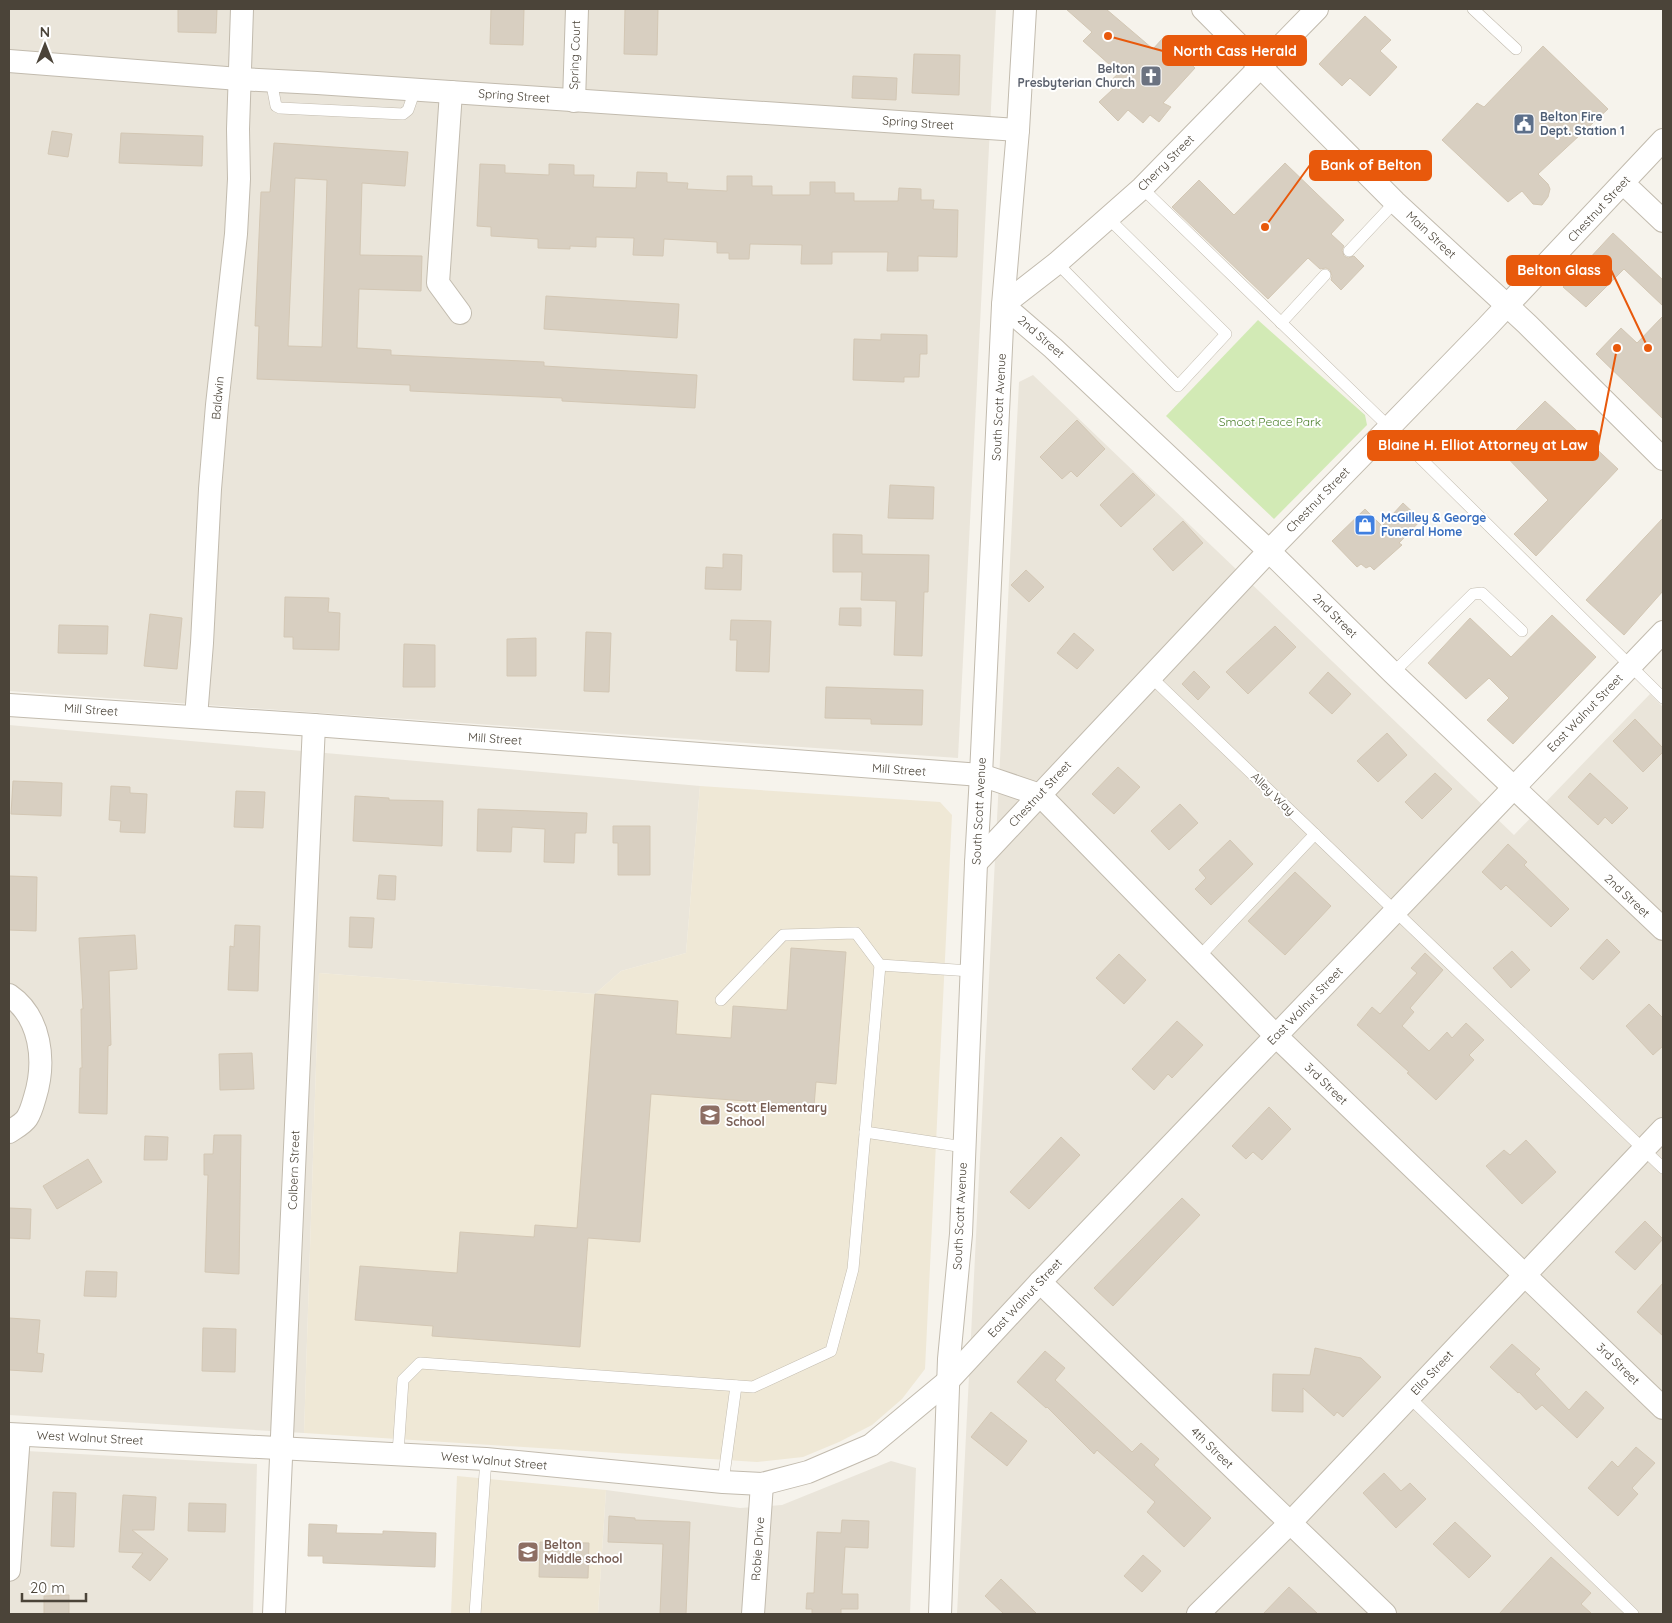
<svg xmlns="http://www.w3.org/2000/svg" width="1672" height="1623" font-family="Quicksand,sans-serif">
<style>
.residential{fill:#eae5da}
.education{fill:#efe8d6}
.green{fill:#d2eab5}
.building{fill:#d8cfc1;stroke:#d3c7b4;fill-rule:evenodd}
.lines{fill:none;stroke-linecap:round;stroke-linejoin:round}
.service-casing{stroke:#c2bbae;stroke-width:12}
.minor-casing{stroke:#c2bbae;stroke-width:24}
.service{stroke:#fff;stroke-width:11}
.minor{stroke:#fff;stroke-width:22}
.labels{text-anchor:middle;stroke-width:4;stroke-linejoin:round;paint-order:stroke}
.street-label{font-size:12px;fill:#4b4439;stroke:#fff}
.worship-label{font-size:12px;font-weight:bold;fill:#5b616d;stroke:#fff;text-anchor:end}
.service-label{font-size:12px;font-weight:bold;fill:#4e5e75;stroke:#fff;text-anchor:start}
.park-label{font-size:12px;fill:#4a7f2a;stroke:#fff}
.shop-label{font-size:12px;font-weight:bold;fill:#366cbe;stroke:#fff;text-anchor:start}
.education-label{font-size:12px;font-weight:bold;fill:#785e54;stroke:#fff;text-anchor:start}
.leader{fill:none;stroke:#e8590c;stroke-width:2}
.callout-dot{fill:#e8590c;stroke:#fff;stroke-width:2}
.callout{fill:#e8590c;stroke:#e8590c;stroke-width:2}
.callout-label{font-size:14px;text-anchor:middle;font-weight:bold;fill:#fff}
</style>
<rect width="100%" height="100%" fill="#f6f3ec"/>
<g class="residential">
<polygon points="9,9 996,9 958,758 9,691"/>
<polygon points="1033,375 1514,835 1650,694 1663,707 1663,1614 957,1614 1019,382"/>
<polygon points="9,725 700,786 686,953 621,971 595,994 319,973 304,1433 9,1415"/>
<polygon points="9,1450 257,1464 253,1614 9,1614"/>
<polygon points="891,1461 916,1468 910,1614 598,1614 606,1490 740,1508 782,1505"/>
</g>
<g class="education">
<polygon points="700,786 940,802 952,815 925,1369 902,1399 872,1425 839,1442 803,1457 757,1462 304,1433 319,973 595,994 621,971 686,953"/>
<polygon points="457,1476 606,1490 598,1614 451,1614"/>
</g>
<polygon class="green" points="1258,320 1365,415 1367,425 1274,519 1166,416"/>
<g class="building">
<polygon points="178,9 217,9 216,33 178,32"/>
<polygon points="491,9 524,9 523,45 490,44"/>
<polygon points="625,9 658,9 657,55 624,54"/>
<polygon points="1066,9 1106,9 1153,49 1163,38 1195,68 1163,103 1171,107 1159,122 1150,115 1143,123 1128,110 1118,121 1099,102 1113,89 1107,84 1119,73 1083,41 1092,32"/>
<polygon points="1365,16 1391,40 1380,51 1397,67 1370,96 1350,78 1342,86 1319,64"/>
<polygon points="1543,46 1608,109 1538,174 1548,184 1550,189 1548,197 1542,205 1533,204 1522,191 1508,202 1442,140 1477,103 1484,107"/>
<polygon points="914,54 960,55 959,95 912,93"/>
<polygon points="853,76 897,78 896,100 852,98"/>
<polygon points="52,131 72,134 68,157 48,154"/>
<polygon points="121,133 203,136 202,166 119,163"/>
<path d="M274,143L408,152L405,186L362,183L360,255L422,256L421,291L359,289L357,348L391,350V355L544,362V366L697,375L695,408L562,401V398L410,391V385L257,379L259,326H255L261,192H270ZM295,178L327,180L322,347L288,346Z"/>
<polygon points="1285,163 1344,220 1331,234 1344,246 1342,250 1344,256 1348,258 1354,256 1364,266 1341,290 1331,280 1332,276 1330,270 1326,268 1320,269 1308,258 1268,299 1172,207 1199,180 1234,215"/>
<polygon points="480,164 505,165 505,173 549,175 549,164 574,165 574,175 594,175 593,187 636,188 637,172 667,173 667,182 688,183 687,189 727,191 727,176 752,176 752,186 772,186 772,195 810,195 810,182 835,182 835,193 854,193 854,201 898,201 899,188 921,189 921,200 934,200 933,209 958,210 957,257 918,256 918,271 887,271 888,252 832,252 832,264 801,264 802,245 750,244 749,259 729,259 729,253 717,253 717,242 664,239 663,256 633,255 634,238 596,237 596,247 570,246 570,249 538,248 538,239 491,236 491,227 477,226"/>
<polygon points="1613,233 1663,280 1663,306 1624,269 1586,307 1563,287"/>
<polygon points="546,296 679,304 677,338 544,329"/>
<polygon points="1663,316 1663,419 1596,354 1621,328 1637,343"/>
<polygon points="881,334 927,335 927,354 920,354 919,377 904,377 904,382 853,380 854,339 881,340"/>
<polygon points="1545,401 1618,469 1536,556 1514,534 1548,500 1498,448"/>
<polygon points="1077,420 1105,449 1077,477 1071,471 1062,479 1040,457"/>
<polygon points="1133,473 1155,495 1121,527 1100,505"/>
<polygon points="890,485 934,487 933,519 888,518"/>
<polygon points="1403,503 1421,520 1399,543 1402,545 1374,570 1370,566 1366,568 1361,564 1357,567 1332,541 1365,509 1382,526"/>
<polygon points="1663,518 1663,591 1624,635 1586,600"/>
<polygon points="1183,521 1203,543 1173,571 1153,549"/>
<polygon points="833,534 862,535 862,554 929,555 928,592 924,592 922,656 894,655 896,601 861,600 862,572 833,572"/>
<polygon points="723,554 742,555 741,590 705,589 706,567 723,568"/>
<polygon points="1026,570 1044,587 1029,602 1011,585"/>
<polygon points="285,597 329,598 328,612 340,613 339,650 293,649 293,637 284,637"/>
<polygon points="840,608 861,608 861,626 839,625"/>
<polygon points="150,614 182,618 177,669 144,666"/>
<polygon points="1552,615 1596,657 1513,744 1487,720 1509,698 1489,678 1466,699 1428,663 1470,618 1511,657"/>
<polygon points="731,620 771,621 769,672 736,671 737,640 730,640"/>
<polygon points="59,625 108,626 107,654 58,653"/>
<polygon points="1275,626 1296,647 1248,694 1226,672"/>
<polygon points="586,632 611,633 609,692 584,691"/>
<polygon points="1074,633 1094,650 1077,669 1057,653"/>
<polygon points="536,638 536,676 507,676 507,639"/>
<polygon points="404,644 435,645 435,687 403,687"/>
<polygon points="1194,671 1210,687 1198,700 1182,684"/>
<polygon points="1328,672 1351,694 1332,714 1309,693"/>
<polygon points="826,687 923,690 922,725 871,724 871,719 825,718"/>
<polygon points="1635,719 1663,748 1663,752 1643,772 1613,741"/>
<polygon points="1387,733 1407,755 1378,782 1357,761"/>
<polygon points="1118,767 1140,787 1114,814 1092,794"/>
<polygon points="1435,773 1452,789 1422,819 1405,802"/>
<polygon points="1590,773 1628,808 1612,824 1605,817 1598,825 1568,797"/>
<polygon points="13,781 62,783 61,816 11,814"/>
<polygon points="111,786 130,787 130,793 147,794 145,833 120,832 121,821 109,820"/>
<polygon points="236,791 265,792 263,828 234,827"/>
<polygon points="355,796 389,798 389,800 443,801 442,846 353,841"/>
<polygon points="1180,804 1198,823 1169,850 1151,831"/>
<polygon points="478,809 587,813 586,833 575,833 574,863 544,862 545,829 512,827 511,852 477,851"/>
<polygon points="613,826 650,826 650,875 618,875 618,843 613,843"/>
<polygon points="1230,840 1253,864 1211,905 1195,889 1206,878 1199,870"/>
<polygon points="1508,844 1527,862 1524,865 1569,909 1551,927 1506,885 1501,890 1482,872"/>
<polygon points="1295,872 1331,906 1285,955 1248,921"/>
<polygon points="379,875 396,876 395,900 377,899"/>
<polygon points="9,876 37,877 36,931 9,930"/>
<polygon points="350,917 374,918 372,948 349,947"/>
<polygon points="235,925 260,926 258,991 228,990 230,946 234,947"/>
<polygon points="135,935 137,969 109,971 111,1045 108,1046 107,1114 79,1113 80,1068 82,1068 81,1009 83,1009 79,938"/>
<polygon points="1607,939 1620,952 1593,980 1580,968"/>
<polygon points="791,948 846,952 836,1084 816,1082 814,1106 651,1094 640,1242 588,1238 580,1347 432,1336 433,1326 355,1320 360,1266 457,1273 460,1232 534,1237 535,1225 577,1228 595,994 678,1001 676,1034 731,1038 733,1006 787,1010"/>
<polygon points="1512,951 1530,970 1511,988 1493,968"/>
<polygon points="1425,953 1443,970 1410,1008 1414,1012 1402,1026 1429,1051 1447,1032 1452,1038 1466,1023 1484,1040 1469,1055 1474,1060 1436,1100 1407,1073 1409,1072 1357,1025 1372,1007 1380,1014 1417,973 1411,968"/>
<polygon points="1119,954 1146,980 1124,1004 1096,978"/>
<polygon points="1649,1004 1663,1018 1663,1046 1653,1055 1626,1026"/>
<polygon points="1177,1021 1203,1045 1172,1078 1168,1074 1154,1090 1132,1069"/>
<polygon points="252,1053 254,1089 220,1090 219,1054"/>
<polygon points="1269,1107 1291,1129 1262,1160 1253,1152 1246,1159 1232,1146"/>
<polygon points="214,1135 241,1135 239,1274 205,1272 208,1175 204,1175 204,1154 213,1154"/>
<polygon points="145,1136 168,1137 167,1160 144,1160"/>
<polygon points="1061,1137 1080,1155 1029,1209 1010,1192"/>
<polygon points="1526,1140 1556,1172 1522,1204 1486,1166 1504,1150 1510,1155"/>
<polygon points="88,1159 102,1182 57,1209 43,1186"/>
<polygon points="1182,1198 1200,1215 1113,1306 1094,1288"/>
<polygon points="9,1208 31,1209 30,1239 9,1238"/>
<polygon points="1645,1221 1663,1239 1635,1270 1615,1252"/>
<polygon points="86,1271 117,1272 116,1297 84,1296"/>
<polygon points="1663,1283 1663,1336 1637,1312"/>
<polygon points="9,1318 40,1320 37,1353 44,1354 42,1372 9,1370"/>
<polygon points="203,1328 236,1329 235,1372 202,1371"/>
<polygon points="1512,1344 1540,1369 1535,1374 1569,1410 1586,1391 1604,1408 1577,1438 1542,1405 1536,1410 1519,1392 1518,1393 1490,1367"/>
<polygon points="1315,1348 1361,1358 1381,1377 1343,1417 1337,1412 1334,1416 1303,1388 1303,1412 1272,1411 1273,1374 1310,1375"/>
<polygon points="1045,1351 1065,1368 1055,1380 1132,1452 1141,1443 1159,1459 1154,1465 1211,1518 1184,1547 1147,1512 1155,1502 1097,1450 1094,1454 1047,1407 1046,1408 1017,1382"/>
<polygon points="991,1412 1027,1441 1007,1466 971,1437"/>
<polygon points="1636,1447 1655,1463 1632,1488 1638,1494 1618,1516 1588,1488 1612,1461 1618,1467"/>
<polygon points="1384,1473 1401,1491 1410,1483 1426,1499 1396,1528 1363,1493"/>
<polygon points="53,1492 76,1493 74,1547 51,1546"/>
<polygon points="123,1495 156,1497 154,1530 132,1530 168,1559 150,1581 132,1567 143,1553 119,1552"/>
<polygon points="189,1503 226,1504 225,1532 188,1531"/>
<polygon points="609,1516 635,1518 635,1520 690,1522 686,1614 660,1614 663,1544 608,1542"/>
<polygon points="842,1520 869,1521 868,1548 845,1547 842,1594 858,1594 858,1609 841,1609 841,1614 812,1614 812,1609 806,1609 807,1593 814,1593 817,1532 841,1533"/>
<polygon points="1455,1522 1491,1556 1469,1578 1433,1544"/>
<polygon points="309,1524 337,1525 336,1533 383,1534 383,1531 436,1533 435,1567 323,1563 323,1556 308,1556"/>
<polygon points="540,1542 589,1543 588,1578 539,1577"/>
<polygon points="1143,1555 1161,1571 1142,1592 1124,1576"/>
<polygon points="1551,1557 1591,1593 1581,1604 1592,1614 1499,1614"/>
<polygon points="1001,1579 1037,1614 1004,1614 985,1596"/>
<polygon points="1289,1587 1318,1614 1263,1614"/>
<polygon points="69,1595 69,1614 44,1614 44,1596"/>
</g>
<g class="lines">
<g class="service-casing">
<g id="service">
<polyline points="1473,9 1516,49"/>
<polyline points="271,80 276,106 280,108 403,114 408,110 415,90"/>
<polyline points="1142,188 1389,427 1663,698"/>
<polyline points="1349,251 1395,202"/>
<polyline points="1057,263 1178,386 1226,334 1108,218"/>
<polyline points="1281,323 1325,275"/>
<polyline points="1393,673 1473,594 1482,593 1522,631"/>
<polyline points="1151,677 1663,1168"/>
<polyline points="1199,957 1315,834"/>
<polyline points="721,1000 783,935 856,933 880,965 971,971"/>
<polyline points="865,1132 964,1147"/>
<polyline points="1409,1397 1633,1614"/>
<polyline points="398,1453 403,1380 420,1363 753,1387 831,1351 853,1269 880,965"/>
<polyline points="723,1482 736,1386"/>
<polyline points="475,1614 486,1459"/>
</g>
</g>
<g class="minor-casing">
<g id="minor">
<polyline points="1203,9 1395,202 1527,324 1663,459"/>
<polyline points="1317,9 1142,188 1057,263 1003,305 1053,348 1269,551 1393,673 1663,929"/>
<polyline points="9,61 239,79 317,83 1018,130"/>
<polyline points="451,92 438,283 460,313"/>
<polyline points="574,101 577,9"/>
<polyline points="1623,183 1663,221"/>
<polyline points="9,705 314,725 981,775 1040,795 1276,1036 1663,1408"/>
<polyline points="196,717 202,643 210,489 217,405 236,234 239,179 238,129 242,9"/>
<polyline points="976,863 1269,551 1486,328 1663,140"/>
<path d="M9,995C41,1017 46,1061 35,1097C33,1104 31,1112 27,1118C23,1124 15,1128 9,1132"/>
<polyline points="1040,1282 1385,1614"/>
<polyline points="9,1434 486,1459 723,1482 762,1484 808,1472 871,1445 948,1381 1040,1282 1663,632"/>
<polyline points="9,1570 19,1435"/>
<polyline points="274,1614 314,725"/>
<polyline points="753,1614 762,1484"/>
<polyline points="940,1614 949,1359 961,1234 976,863 981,775 1003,305 1018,130 1025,9"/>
<polyline points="1198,1614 1290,1523 1663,1129"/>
</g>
</g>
<use href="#service" class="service"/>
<use href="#minor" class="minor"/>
</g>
<defs>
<g id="church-square" transform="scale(1.125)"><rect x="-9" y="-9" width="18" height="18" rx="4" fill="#6b7280" stroke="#fff"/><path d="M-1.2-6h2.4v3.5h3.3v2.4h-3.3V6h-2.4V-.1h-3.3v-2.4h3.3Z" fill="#fff"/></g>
<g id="civic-square" transform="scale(1.125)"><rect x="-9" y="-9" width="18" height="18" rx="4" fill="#5c6f8a" stroke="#fff"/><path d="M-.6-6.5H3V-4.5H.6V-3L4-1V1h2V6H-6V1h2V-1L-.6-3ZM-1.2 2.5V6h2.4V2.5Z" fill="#fff"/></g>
<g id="shop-square" transform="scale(1.125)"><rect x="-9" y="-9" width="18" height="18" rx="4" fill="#3f7fe0" stroke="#fff"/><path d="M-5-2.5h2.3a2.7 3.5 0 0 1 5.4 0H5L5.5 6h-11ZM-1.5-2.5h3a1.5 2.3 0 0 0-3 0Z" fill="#fff"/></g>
<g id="school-square" transform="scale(1.125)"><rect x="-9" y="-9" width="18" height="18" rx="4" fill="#8d6e63" stroke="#fff"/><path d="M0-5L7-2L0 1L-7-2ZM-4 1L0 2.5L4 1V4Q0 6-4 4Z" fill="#fff"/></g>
</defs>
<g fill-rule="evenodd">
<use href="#church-square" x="1151" y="76"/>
<use href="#civic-square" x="1524" y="124"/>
<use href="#shop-square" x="1365" y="525"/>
<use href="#school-square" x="710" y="1115"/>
<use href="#school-square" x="528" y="1552"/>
</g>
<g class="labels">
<g class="street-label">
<text transform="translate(575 55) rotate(-88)" y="4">Spring Court</text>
<text transform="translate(514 96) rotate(4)" y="4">Spring Street</text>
<text transform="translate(918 123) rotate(4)" y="4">Spring Street</text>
<text transform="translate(1166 163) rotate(-45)" y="4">Cherry Street</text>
<text transform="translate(1599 209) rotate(-47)" y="4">Chestnut Street</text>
<text transform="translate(1431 235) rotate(43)" y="4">Main Street</text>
<text transform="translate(1041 337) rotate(41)" y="4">2nd Street</text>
<text transform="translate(218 398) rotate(-85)" y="4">Baldwin</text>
<text transform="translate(999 407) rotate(-87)" y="4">South Scott Avenue</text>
<text transform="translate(1318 500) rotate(-46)" y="4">Chestnut Street</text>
<text transform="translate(1335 616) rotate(45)" y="4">2nd Street</text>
<text transform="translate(91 710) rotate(4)" y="4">Mill Street</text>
<text transform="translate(1585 713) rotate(-46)" y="4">East Walnut Street</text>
<text transform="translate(495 739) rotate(4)" y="4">Mill Street</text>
<text transform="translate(899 770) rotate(4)" y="4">Mill Street</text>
<text transform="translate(1040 794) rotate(-47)" y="4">Chestnut Street</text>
<text transform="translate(1273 794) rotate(44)" y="4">Alley Way</text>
<text transform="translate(979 811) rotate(-87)" y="4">South Scott Avenue</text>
<text transform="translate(1627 896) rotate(43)" y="4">2nd Street</text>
<text transform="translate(1305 1006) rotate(-46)" y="4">East Walnut Street</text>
<text transform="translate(1326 1084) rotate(44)" y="4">3rd Street</text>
<text transform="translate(294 1170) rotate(-88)" y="4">Colbern Street</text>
<text transform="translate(960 1216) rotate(-87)" y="4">South Scott Avenue</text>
<text transform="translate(1025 1298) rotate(-47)" y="4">East Walnut Street</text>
<text transform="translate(1618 1364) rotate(44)" y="4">3rd Street</text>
<text transform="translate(1432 1373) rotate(-47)" y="4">Ella Street</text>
<text transform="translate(90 1438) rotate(3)" y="4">West Walnut Street</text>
<text transform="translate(1212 1448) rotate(44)" y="4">4th Street</text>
<text transform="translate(494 1461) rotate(5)" y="4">West Walnut Street</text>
<text transform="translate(758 1549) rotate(-86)" y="4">Robie Drive</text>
</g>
<g class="worship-label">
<text x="1135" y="73">Belton<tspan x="1135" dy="14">Presbyterian Church</tspan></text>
</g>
<g class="service-label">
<text x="1540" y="121">Belton Fire<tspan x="1540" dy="14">Dept. Station 1</tspan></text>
</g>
<g class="park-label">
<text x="1270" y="426">Smoot Peace Park</text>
</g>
<g class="shop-label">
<text x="1381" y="522">McGilley &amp; George<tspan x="1381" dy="14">Funeral Home</tspan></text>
</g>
<g class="education-label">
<text x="726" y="1112">Scott Elementary<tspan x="726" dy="14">School</tspan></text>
<text x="544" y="1549">Belton<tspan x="544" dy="14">Middle school</tspan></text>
</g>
</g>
<path class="leader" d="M1108 36L1163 51M1265 227L1310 165M1648 348L1611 270M1617 348L1598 446"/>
<g class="callout-dot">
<circle cx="1108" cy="36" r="5"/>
<circle cx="1265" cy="227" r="5"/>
<circle cx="1648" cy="348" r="5"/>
<circle cx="1617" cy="348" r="5"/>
</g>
<g class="callout">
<rect x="1163" y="36" width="143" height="29" rx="5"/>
<rect x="1310" y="151" width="121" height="29" rx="5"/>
<rect x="1507" y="256" width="104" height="29" rx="5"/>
<rect x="1368" y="431" width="230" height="29" rx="5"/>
</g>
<g class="callout-label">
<text x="1235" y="56">North Cass Herald</text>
<text x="1371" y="170">Bank of Belton</text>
<text x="1559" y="275">Belton Glass</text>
<text x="1483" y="450">Blaine H. Elliot Attorney at Law</text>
</g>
<rect width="1672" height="1623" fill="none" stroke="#4b4439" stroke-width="20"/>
<g transform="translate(45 45)" stroke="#ffffff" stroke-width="4" paint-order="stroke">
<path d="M0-4L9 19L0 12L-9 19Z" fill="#4b4439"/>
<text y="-8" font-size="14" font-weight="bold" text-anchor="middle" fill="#4b4439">N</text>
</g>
<path d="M22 1593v8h64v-8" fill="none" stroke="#4b4439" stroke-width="2.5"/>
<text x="30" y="1593" font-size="15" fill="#4b4439" stroke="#ffffff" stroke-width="4" paint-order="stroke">20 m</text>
</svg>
